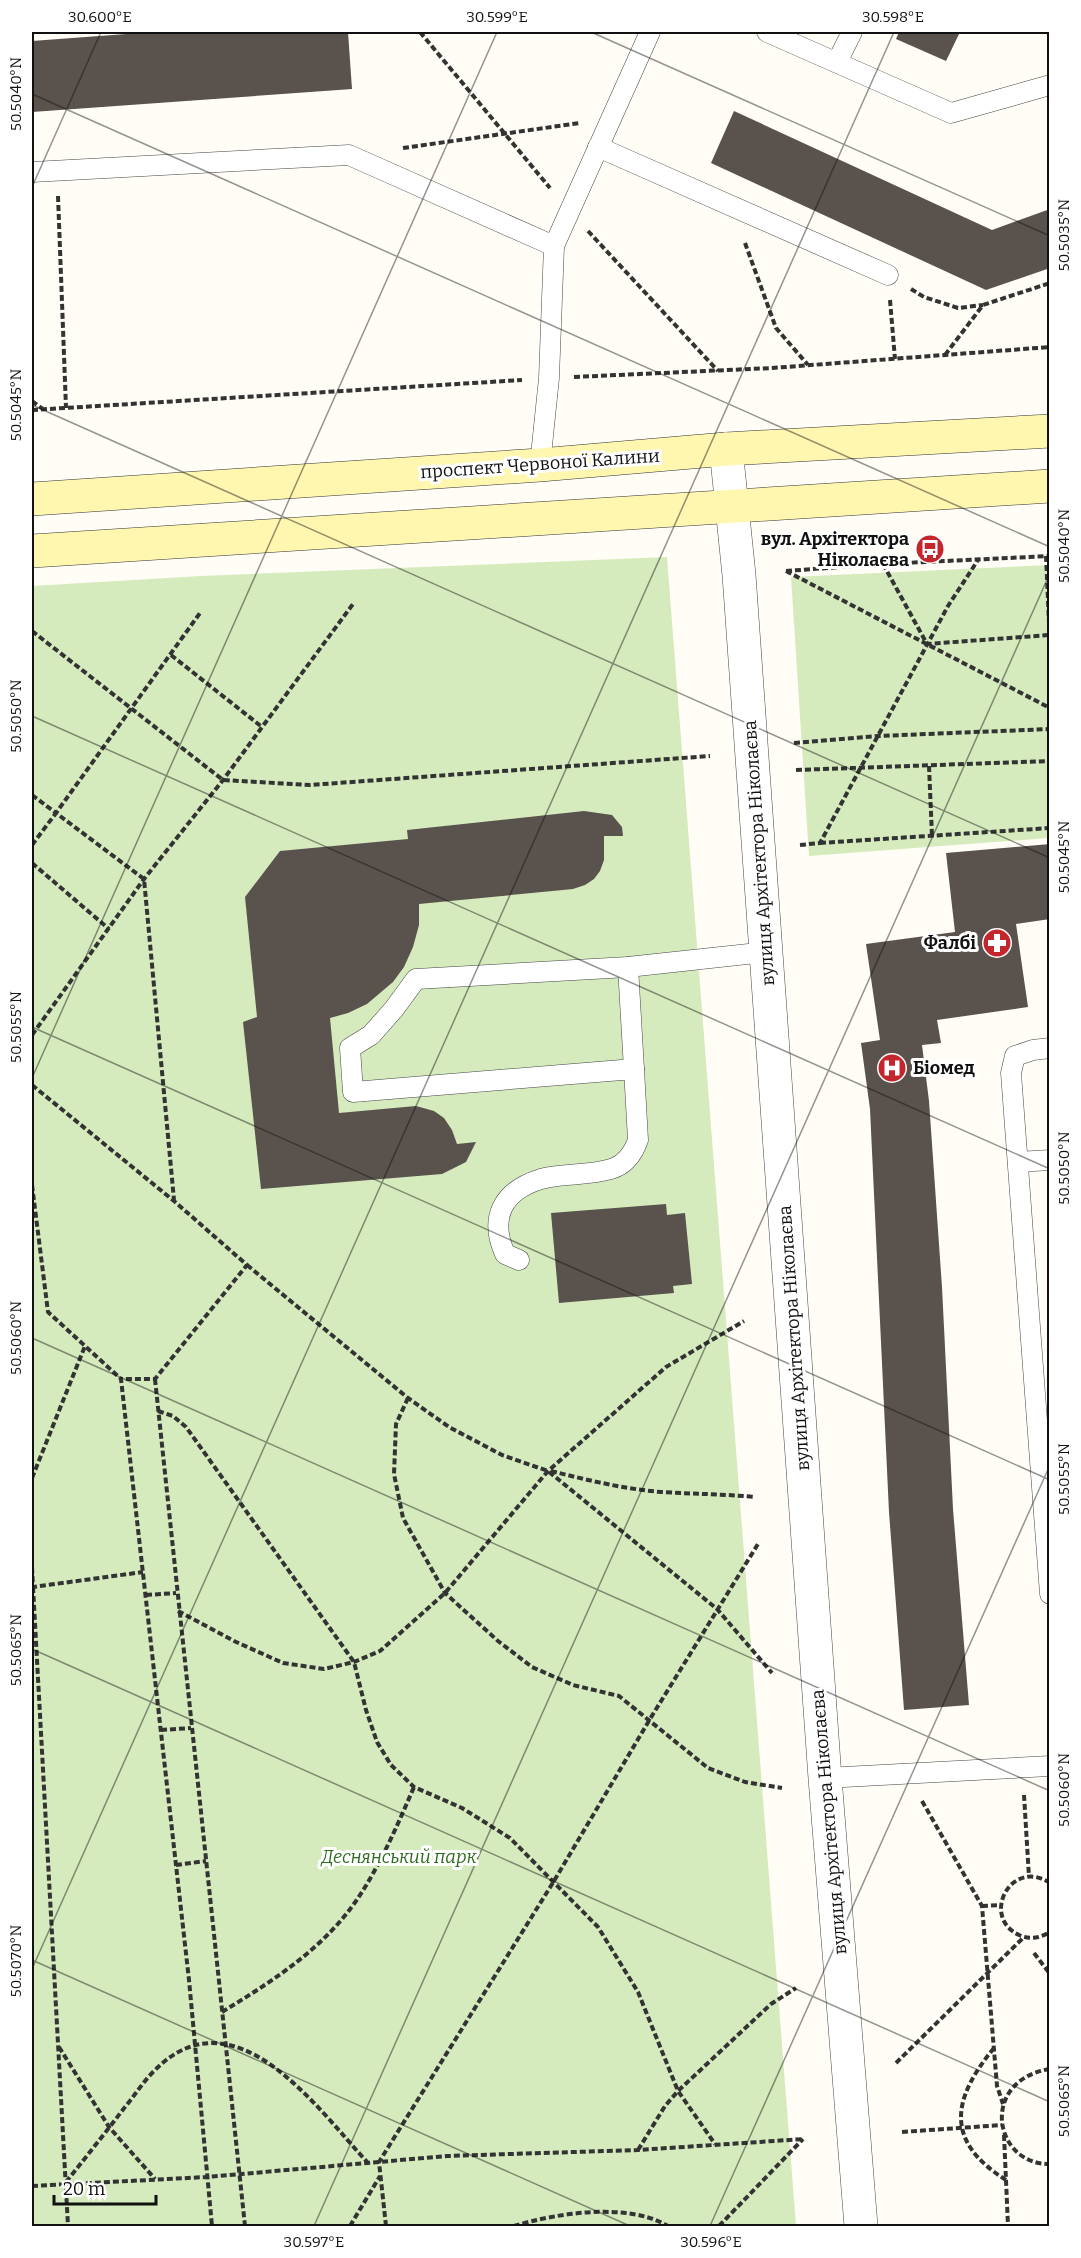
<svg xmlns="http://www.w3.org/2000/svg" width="1081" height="2258" font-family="Bitter,serif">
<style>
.green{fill:#d5ebbd}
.building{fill:#5a524d}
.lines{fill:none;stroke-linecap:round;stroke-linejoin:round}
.lane-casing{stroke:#444;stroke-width:21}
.street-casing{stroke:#444;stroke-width:34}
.secondary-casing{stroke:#333;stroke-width:34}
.path{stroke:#333;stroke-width:4;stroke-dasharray:6 3;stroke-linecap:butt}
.lane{stroke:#fff;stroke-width:20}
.street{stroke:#fff;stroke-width:33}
.secondary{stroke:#fff6b0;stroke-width:33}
.ticks{fill:none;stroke:#111;stroke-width:1.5;stroke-opacity:0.45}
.labels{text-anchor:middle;stroke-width:6;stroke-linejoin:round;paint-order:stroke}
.street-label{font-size:18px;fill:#111;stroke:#fff}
.poi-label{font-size:18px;font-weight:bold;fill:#111;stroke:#fff;text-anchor:end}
.park-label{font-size:18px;font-style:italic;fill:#2f6b1f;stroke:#fff}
.neatline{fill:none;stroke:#111;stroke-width:2}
.ticks-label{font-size:15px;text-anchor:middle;fill:#111}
</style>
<rect width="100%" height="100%" fill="#fffdf5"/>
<g class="green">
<polygon points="667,557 796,2226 32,2226 32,586 201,576"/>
<polygon points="1049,565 1049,838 809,856 791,577"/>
</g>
<g class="building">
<polygon points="153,32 348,32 352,89 32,112 32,41"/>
<polygon points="899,32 960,32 946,61 896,39"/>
<polygon points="734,111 992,230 1050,209 1050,268 986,290 711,163"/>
<polygon points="584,811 612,815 622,827 623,836 604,836 604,860 600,871 594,879 585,885 573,889 419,904 419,925 413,947 404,967 393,982 367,1004 348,1013 330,1018 339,1113 416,1106 434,1111 444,1118 452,1130 457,1144 476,1142 466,1162 442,1174 261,1189 243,1022 257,1017 245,897 280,851 408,839 407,830"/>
<polygon points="1050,844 1050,919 1016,924 1028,1007 937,1020 941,1043 922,1045 929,1101 942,1287 953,1509 969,1705 904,1710 889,1512 870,1109 861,1043 880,1040 866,944 955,932 946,853"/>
<polygon points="666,1204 667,1215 685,1213 692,1284 673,1286 674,1293 559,1303 551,1213"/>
</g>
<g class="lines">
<g class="lane-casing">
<g id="lane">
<polyline points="767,32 951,113 1050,85"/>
<polyline points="837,62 852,32"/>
<polyline points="598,147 888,275"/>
<polyline points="32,172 349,155 554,246 549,378 540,465"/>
<polyline points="554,246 650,32"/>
<polyline points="628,967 634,1069"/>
<polyline points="1050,1048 1033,1050 1015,1056 1011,1073 1050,1594"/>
<polyline points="1018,1162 1050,1160"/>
<path d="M519,1260L505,1254C489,1218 502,1191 541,1179C563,1173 588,1176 611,1169C625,1165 633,1154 638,1140L634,1069L353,1092L350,1048L371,1035L394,1009L416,979L628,967L766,952"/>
<polyline points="825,1778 1050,1766"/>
</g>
</g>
<g class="street-casing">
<polyline id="street" points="726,449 739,575 825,1778 861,2226"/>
</g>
<g class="secondary-casing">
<g id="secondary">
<polyline points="32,499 540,465 726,449 1050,431"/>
<polyline points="32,551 1050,486"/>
</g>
</g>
<g class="path">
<polyline points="420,32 550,188"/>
<polyline points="403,148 580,123"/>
<polyline points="58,196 66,408"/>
<polyline points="588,231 718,371"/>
<polyline points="745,243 776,328 808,365"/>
<polyline points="911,289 924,297 958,308 983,305"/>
<polyline points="890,300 895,359"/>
<polyline points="945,355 983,305 1050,283"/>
<polyline points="574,377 772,368 1050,347"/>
<polyline points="32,401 43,409"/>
<polyline points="32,410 522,380"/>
<polyline points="1046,556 1050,644"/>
<polyline points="883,564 927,644 1050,635"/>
<polyline points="786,571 1050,708"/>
<polyline points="786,571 883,564 1050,556"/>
<polyline points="32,631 223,780 310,785 710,756"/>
<polyline points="171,655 262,727"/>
<polyline points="794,743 878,736 1050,729"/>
<polyline points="929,766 932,836"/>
<polyline points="796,770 1050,761"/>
<polyline points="32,795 56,813 200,613"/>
<polyline points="820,843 1050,828"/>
<polyline points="32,845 56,813 144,879 174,1200"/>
<polyline points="800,845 820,843 948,606 978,560"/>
<polyline points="32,863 109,929"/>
<polyline points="32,1035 144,879 223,780 353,604"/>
<polyline points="32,1085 174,1201 247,1265 155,1379 121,1379 189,1980 212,2226"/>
<polyline points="32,1185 48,1312 121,1379"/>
<polyline points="247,1265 408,1398 449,1427 502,1455 548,1471 717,1609 772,1673"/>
<polyline points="155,1379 245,2226"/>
<polyline points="408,1398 396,1424 394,1474 403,1518 445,1593 498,1641 532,1667 573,1685 619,1696 708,1768 745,1782 782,1788"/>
<polyline points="158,1411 173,1416 186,1427 354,1662 366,1710 377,1742 391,1765 414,1787 462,1808 510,1838 598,1927 638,1992 678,2091 715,2144"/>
<path d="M551,1471C587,1480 624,1489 661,1492C693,1494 723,1494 755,1497"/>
<polyline points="32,1478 85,1346"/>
<polyline points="32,1567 33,1587 143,1572"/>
<polyline points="33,1587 68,2226"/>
<polyline points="146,1595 176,1593"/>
<polyline points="178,1611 234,1641 283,1663 324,1669 354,1662 380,1651 445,1593 548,1471 666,1367 744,1321"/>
<polyline points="161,1730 191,1728"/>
<polyline points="1024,1795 1029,1877"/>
<polyline points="922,1801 982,1906 997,2086 1003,2104"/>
<polyline points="176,1865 206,1861"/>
<path d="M1050,1883C1011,1857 980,1917 1019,1935C1030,1940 1040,1938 1050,1932"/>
<polyline points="982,1906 1001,1905"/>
<polyline points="1034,1953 1050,1974"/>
<path d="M222,2012C271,1982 322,1950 356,1901C380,1866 397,1826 414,1787"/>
<polyline points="59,2047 109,2127 155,2179"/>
<path d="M994,2048C952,2099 944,2141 1006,2180"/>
<polyline points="896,2063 1024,1937"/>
<path d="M1050,2069C979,2080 993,2165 1050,2164"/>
<polyline points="902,2132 1002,2125"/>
<polyline points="1004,2135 1008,2226"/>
<polyline points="638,2150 665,2106 678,2091 771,2004 796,1988"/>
<path d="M66,2182C86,2157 106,2132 125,2107C135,2095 143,2082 154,2071C234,1989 317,2108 368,2163"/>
<polyline points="32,2186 207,2177 447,2156 638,2150 804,2139"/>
<polyline points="350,2226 380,2176"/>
<polyline points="386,2226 379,2162 554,1881 650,1719 758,1544"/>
<path d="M514,2226C557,2213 628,2202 668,2226"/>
<polyline points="719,2226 803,2139"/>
</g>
<use href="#lane" class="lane"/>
<use href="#street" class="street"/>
<use href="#secondary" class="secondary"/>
</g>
<path class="ticks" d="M591,32L1050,236M32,94L1050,547M32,187L101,32M32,405L1050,858M32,716L1050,1169M32,1027L1050,1480M32,1078L497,32M32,1338L1050,1791M32,1649L1050,2102M32,1960L630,2226M32,1969L894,32M314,2226L1050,573M710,2226L1050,1465"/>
<defs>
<g id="bus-disc" transform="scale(1.5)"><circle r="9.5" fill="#c4262e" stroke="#fff"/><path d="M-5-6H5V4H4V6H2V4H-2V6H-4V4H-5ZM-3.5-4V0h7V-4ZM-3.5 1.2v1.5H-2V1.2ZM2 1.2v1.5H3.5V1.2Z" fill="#fff"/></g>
<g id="pharmacy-disc" transform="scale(1.5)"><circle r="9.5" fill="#c4262e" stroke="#fff"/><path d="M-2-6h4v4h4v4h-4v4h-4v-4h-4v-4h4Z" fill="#fff"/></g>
<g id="hospital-disc" transform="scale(1.5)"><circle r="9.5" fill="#c4262e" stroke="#fff"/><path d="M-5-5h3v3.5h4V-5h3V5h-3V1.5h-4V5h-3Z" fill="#fff"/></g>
</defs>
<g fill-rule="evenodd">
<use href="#bus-disc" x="930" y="549"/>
<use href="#pharmacy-disc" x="997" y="943"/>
<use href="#hospital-disc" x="892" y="1068"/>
</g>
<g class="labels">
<g class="street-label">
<text transform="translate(540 464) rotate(-4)" y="6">проспект Червоної Калини</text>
<text transform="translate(759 853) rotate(-94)" y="6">вулиця Архітектора Ніколаєва</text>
<text transform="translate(794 1338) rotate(-94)" y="6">вулиця Архітектора Ніколаєва</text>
<text transform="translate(829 1822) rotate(-95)" y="6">вулиця Архітектора Ніколаєва</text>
</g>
<g class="poi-label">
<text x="909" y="545">вул. Архітектора<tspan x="909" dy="21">Ніколаєва</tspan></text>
<text x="976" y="949">Фалбі</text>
<text x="913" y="1074" text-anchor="start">Біомед</text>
</g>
<g class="park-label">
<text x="399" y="1863">Деснянський парк</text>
</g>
</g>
<rect width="1081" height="2258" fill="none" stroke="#ffffff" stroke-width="66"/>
<path d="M54 2195v9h102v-9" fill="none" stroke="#111111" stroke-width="3"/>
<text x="63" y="2195" font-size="18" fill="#111111" stroke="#ffffff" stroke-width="4.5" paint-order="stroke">20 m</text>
<rect x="33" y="33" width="1015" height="2192" class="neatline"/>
<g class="ticks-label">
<text x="100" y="22">30.600°E</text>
<text x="497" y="22">30.599°E</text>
<text x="893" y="22">30.598°E</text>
<text transform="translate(16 94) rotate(-90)" y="5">50.5040°N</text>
<text transform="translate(1064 235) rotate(-90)" y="5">50.5035°N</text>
<text transform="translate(16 405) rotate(-90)" y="5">50.5045°N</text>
<text transform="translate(1064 546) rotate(-90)" y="5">50.5040°N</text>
<text transform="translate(16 716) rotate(-90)" y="5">50.5050°N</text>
<text transform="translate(1064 857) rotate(-90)" y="5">50.5045°N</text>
<text transform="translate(16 1027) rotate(-90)" y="5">50.5055°N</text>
<text transform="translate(1064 1168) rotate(-90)" y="5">50.5050°N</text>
<text transform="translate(16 1338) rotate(-90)" y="5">50.5060°N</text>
<text transform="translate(1064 1479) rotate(-90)" y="5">50.5055°N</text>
<text transform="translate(16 1650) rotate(-90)" y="5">50.5065°N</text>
<text transform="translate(1064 1790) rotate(-90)" y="5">50.5060°N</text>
<text transform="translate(16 1961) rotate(-90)" y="5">50.5070°N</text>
<text transform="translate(1064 2101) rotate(-90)" y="5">50.5065°N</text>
<text x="314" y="2247">30.597°E</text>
<text x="711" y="2247">30.596°E</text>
</g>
</svg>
